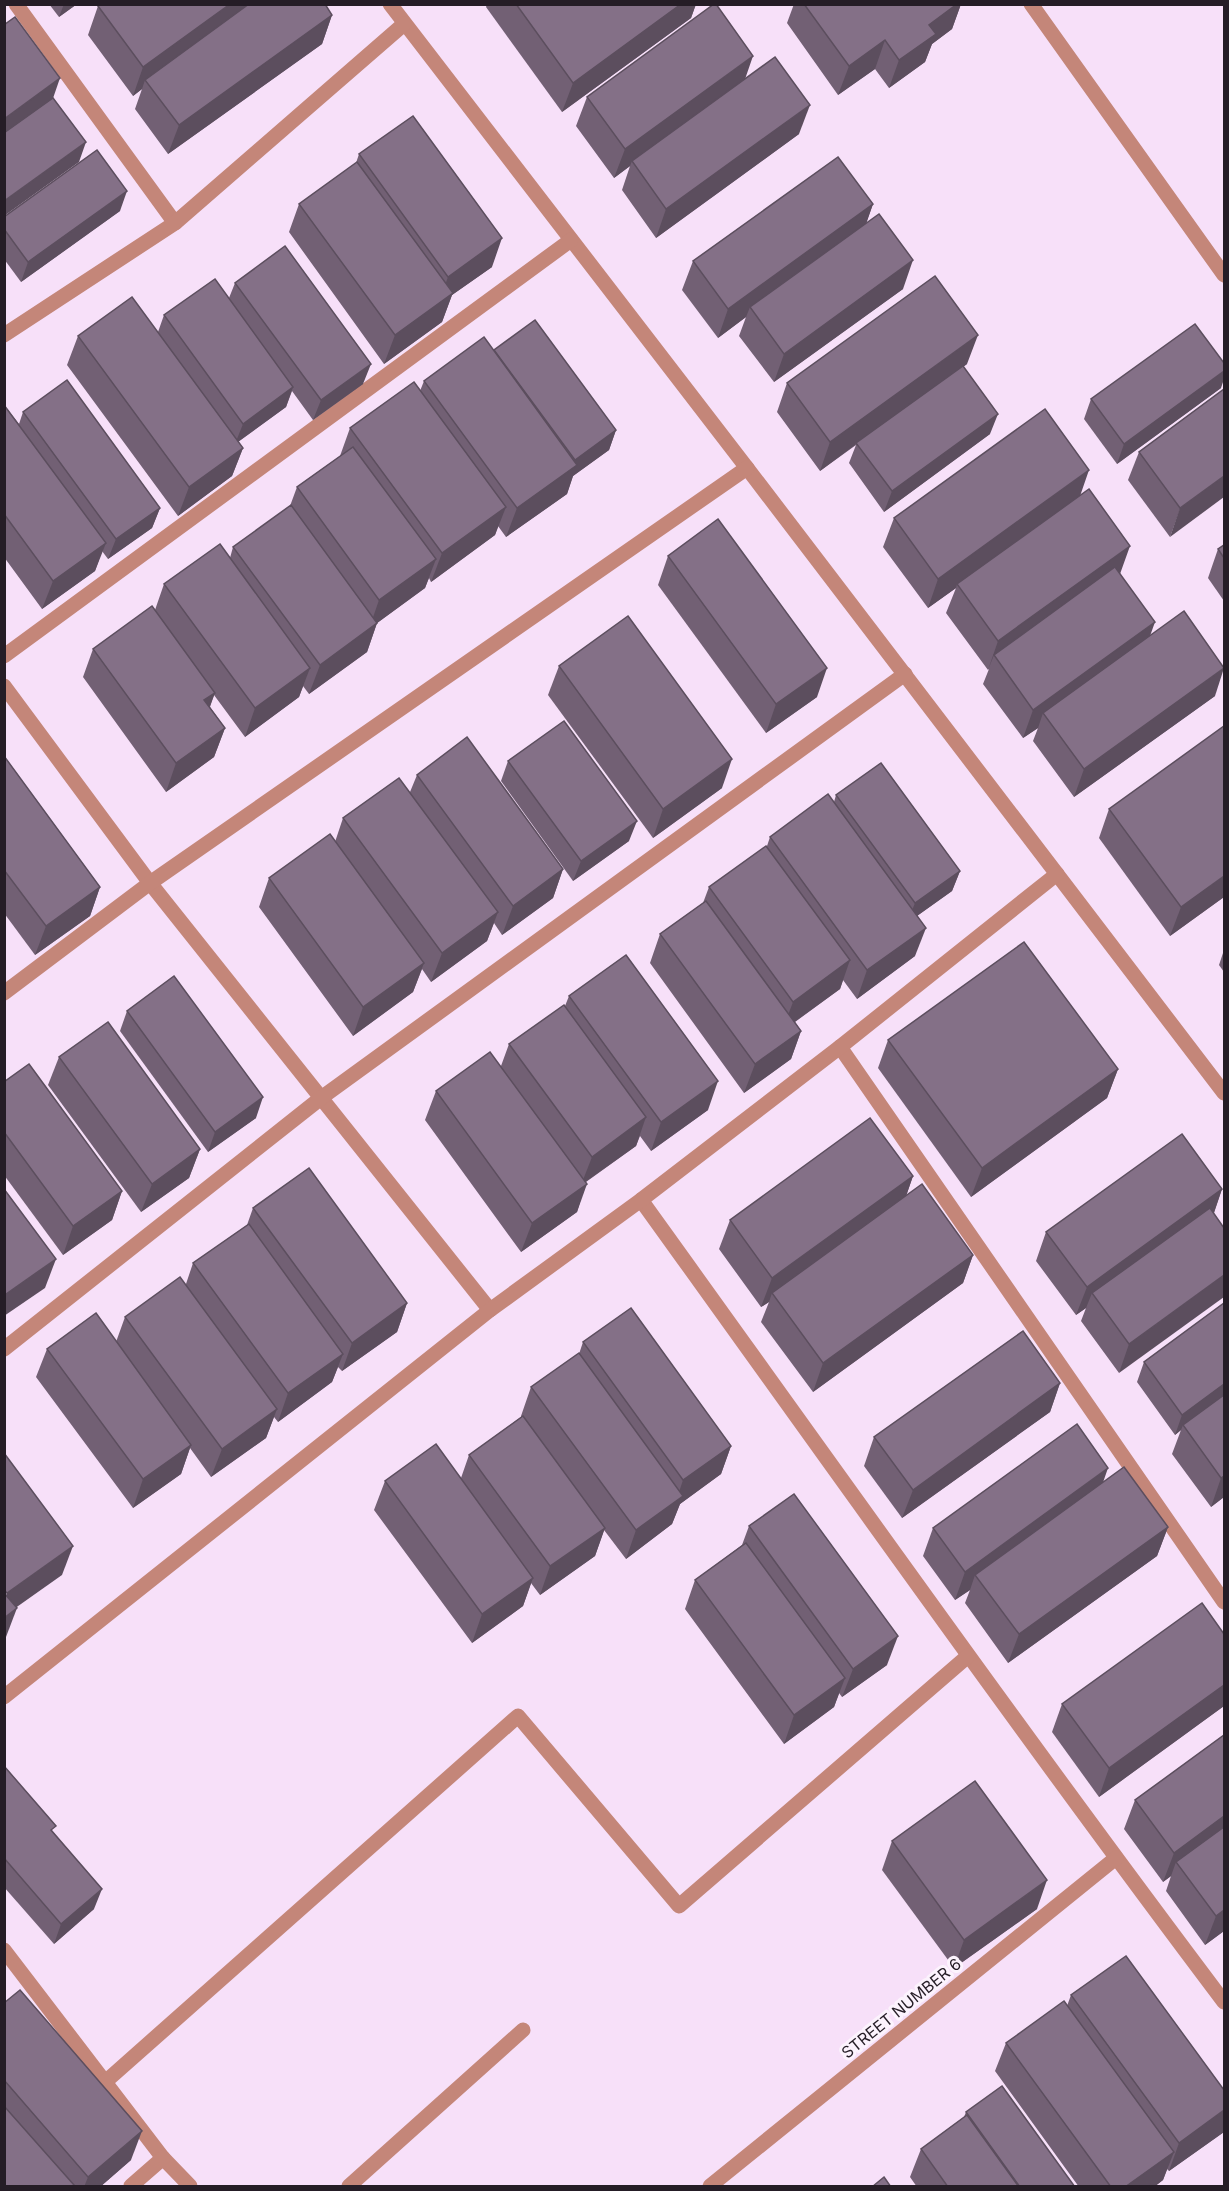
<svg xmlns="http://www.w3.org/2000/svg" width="1229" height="2191" font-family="Inter,sans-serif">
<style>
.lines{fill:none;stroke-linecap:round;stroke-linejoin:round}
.street{stroke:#c48679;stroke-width:15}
.wall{fill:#726074}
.shaded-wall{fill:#5c4e5e}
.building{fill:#847087;stroke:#5c4e5e;stroke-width:1.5}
.labels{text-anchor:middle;stroke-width:6;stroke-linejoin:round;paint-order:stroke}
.street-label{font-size:16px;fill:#251d26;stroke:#fcf3fd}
</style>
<rect width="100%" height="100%" fill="#f7e0f9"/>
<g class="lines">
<g class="street">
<polyline points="16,4 175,223"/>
<polyline points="390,4 747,468 1224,1093"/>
<polyline points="1031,4 1224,275"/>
<polyline points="4,335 175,223 404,24"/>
<polyline points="4,656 571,240"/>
<polyline points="4,686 150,883 490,1310"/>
<polyline points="4,993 150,883 747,468"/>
<polyline points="840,1047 1224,1602"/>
<path d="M641,1200C834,1468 1025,1738 1224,2002"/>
<polyline points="4,1349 321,1098 905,674"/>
<polyline points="4,1697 490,1310 641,1200 840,1047 1057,874"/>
<polyline points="4,1950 163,2158 190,2186"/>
<polyline points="104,2083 518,1716 679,1906 968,1656"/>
<polyline points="131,2186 163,2158"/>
<polyline points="349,2186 523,2030"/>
<polyline points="710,2186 1116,1858"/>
</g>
</g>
<g class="wall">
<polygon points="49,4 77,4 59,17"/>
<polygon points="487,4 696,4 691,18 562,112 486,7"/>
<polygon points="794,4 961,4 952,29 932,44 925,62 889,88 875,69 838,95 787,23"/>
<polygon points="98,6 332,15 322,44 168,154 135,109 142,89 133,96 88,35"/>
<polygon points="745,79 799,134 656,238 622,190 630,166 614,178 576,126 587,97"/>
<polygon points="359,154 492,267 452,295 442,322 384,364 289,232 299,204 356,163"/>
<polygon points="873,204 866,223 903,289 774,382 739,336 746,317 718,338 682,290 693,261"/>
<polygon points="120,211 21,282 4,259 4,217"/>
<polygon points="235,283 363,384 313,420 292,391 286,407 238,442 243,448 232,476 178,516 67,365 78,336 158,332 164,315 229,298"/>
<polygon points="494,350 616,430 609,450 573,476 567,494 506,537 498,526 495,535 431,582 429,578 425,588 377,623 367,652 309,694 303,686 299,697 245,737 214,695 210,707 225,728 214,757 166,792 83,677 93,649 155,610 164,584 230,558 233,547 290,506 297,487 340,456 350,428 420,391 424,381"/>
<polygon points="967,364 963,367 990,434 884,512 849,463 856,445 820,471 777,412 787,383"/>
<polygon points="1221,388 1117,464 1084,419 1091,399"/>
<polygon points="1224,389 1170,537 1128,480 1139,452"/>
<polygon points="4,405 19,424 23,412 160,508 152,528 108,559 102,551 95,571 42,609 4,557"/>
<polygon points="1080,495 1150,636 1215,696 1074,797 1033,741 1038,728 1023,738 983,684 989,669 988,670 946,613 956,588 928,608 883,547 894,518"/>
<polygon points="1224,545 1224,601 1208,578 1218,549"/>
<polygon points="668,556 817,697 766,733 658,585"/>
<polygon points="559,666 722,788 653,838 548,695"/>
<polygon points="4,756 100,887 90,916 35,955 4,913"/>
<polygon points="508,761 629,841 573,881 501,781"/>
<polygon points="417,775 563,869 553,898 502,935 494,923 487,941 431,982 422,969 413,992 353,1036 259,907 269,878 335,842 343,818 410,792"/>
<polygon points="836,795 960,871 952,891 917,916 915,956 857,999 843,980 840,989 795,1022 801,1031 791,1059 744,1093 650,963 660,934 703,903 709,887 767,846 770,837 834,802"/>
<polygon points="1109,809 1224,897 1170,936 1099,838"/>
<polygon points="1224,950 1224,972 1219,965"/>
<polygon points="569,996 708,1110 651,1151 640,1136 636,1146 586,1182 577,1212 521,1252 425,1120 436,1091 501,1066 509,1044 565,1006"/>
<polygon points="127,1011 256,1118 208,1152 120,1031"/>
<polygon points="888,1040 1118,1069 1107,1098 971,1197 878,1068"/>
<polygon points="59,1057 200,1149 189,1178 141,1212 48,1085"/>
<polygon points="4,1082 122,1191 112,1220 63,1255 4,1175"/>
<polygon points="913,1176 906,1196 973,1255 963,1283 813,1392 761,1322 769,1302 761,1307 719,1249 730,1220"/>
<polygon points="1222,1189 1214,1213 1119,1373 1081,1321 1086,1308 1076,1315 1036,1261 1046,1232"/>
<polygon points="253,1208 407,1303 397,1332 342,1371 338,1367 332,1382 278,1422 274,1417 266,1438 211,1477 190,1448 181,1474 133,1508 36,1377 47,1349 116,1342 125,1317 186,1284 193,1263 247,1225"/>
<polygon points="1224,1303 1224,1497 1211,1507 1172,1454 1181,1430 1175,1435 1137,1382 1144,1362"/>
<polygon points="583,1342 731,1446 721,1474 680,1504 672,1524 626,1559 604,1530 595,1556 540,1595 531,1583 523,1606 472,1643 374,1510 385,1481 461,1478 469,1455 521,1417 521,1416 531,1387 579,1354"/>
<polygon points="1060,1383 1050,1412 902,1518 864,1466 874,1437"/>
<polygon points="1103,1482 1168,1527 1157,1556 1008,1663 965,1603 970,1590 955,1600 923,1556 933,1528"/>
<polygon points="749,1526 887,1665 842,1697 839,1693 834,1707 784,1744 685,1609 695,1580 742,1545"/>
<polygon points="1224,1634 1224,1706 1099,1797 1052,1732 1062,1704"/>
<polygon points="1224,1735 1224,1931 1205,1945 1166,1891 1171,1876 1163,1882 1124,1829 1135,1800"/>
<polygon points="4,1766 54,1833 94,1909 54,1944 4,1887"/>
<polygon points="892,1841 1037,1909 954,1968 882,1870"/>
<polygon points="1071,1995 1224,2132 1169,2171 1167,2169 1163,2180 1154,2187 1079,2187 995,2071 1006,2043 1067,2006"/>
<polygon points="4,2003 131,2160 100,2187 4,2187"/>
<polygon points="966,2112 1075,2187 917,2187 910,2177 921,2149 964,2117"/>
</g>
<g class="shaded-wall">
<polygon points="64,4 77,4 59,17"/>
<polygon points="230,4 259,4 145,80 142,89 133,96 143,67"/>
<polygon points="681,4 696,4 691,18 562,112 573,83"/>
<polygon points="957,4 961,4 952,29 932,44 925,62 889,88 899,60 929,25"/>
<polygon points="332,15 322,44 168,154 179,125"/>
<polygon points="885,40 875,69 838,95 849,66"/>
<polygon points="753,56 743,85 632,161 630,166 614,178 625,149"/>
<polygon points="60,78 50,107 4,140 4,119"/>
<polygon points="810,105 799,134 656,238 666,209"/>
<polygon points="86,142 79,162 4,216 4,201"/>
<polygon points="127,191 120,211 21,282 28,262"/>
<polygon points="873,204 863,233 750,307 746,317 718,338 728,309"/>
<polygon points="502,238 492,267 452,295 442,322 384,364 395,335 438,304 448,277"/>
<polygon points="913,260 903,289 774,382 784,354"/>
<polygon points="978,335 967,364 857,444 856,443 855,445 820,471 830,442"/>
<polygon points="371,364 363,384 313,420 321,400"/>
<polygon points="1224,371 1224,379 1221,388 1117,464 1124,444"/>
<polygon points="293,387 286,407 235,444 243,424"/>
<polygon points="998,414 990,434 884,512 892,491"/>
<polygon points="616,430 609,450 573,476 567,494 506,537 517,508 575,460"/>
<polygon points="243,448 232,476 178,516 189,487"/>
<polygon points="1089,470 1079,499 957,584 956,588 928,608 938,579"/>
<polygon points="1224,476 1224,497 1170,537 1180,508"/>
<polygon points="506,507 495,535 431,582 442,553"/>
<polygon points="160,508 152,528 108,559 116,539"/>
<polygon points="106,543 95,571 42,609 53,581"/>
<polygon points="1130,546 1120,574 994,655 988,670 998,641"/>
<polygon points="436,559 425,588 369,629 379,600"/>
<polygon points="1155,622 1145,650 1043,713 1038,728 1023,738 1033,710"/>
<polygon points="377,623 367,652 309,694 320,665"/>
<polygon points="310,668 299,697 245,737 255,708"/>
<polygon points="827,668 817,697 766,733 776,704"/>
<polygon points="1224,668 1215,696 1074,797 1084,769"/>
<polygon points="215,693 204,721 204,700"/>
<polygon points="225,728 214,757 166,792 176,763"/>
<polygon points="732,759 722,788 653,838 663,809"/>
<polygon points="637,821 629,841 573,881 581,861"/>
<polygon points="563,869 553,898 502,935 513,906"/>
<polygon points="960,871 952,891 907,923 915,903"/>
<polygon points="1224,876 1224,897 1170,936 1181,907"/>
<polygon points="100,887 90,916 35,955 46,926"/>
<polygon points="498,912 487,941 431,982 442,953"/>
<polygon points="926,928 915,956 857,999 867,970"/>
<polygon points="850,960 840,989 782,1031 793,1002"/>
<polygon points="424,963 413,992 353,1036 363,1007"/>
<polygon points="801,1031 791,1059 744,1093 755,1064"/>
<polygon points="1118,1069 1107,1098 971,1197 982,1168"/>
<polygon points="718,1081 708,1110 651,1151 661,1122"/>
<polygon points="263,1097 256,1118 208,1152 215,1132"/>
<polygon points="646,1117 636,1146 581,1185 592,1157"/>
<polygon points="200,1149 189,1178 141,1212 152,1184"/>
<polygon points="913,1176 903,1205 772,1293 769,1302 761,1307 772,1278"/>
<polygon points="587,1184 577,1212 521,1252 532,1223"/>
<polygon points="1222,1189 1212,1218 1092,1293 1086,1308 1076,1315 1087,1287"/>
<polygon points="122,1191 112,1220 63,1255 73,1226"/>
<polygon points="973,1255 963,1283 813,1392 823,1363"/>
<polygon points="56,1259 45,1288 4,1316 4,1298 6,1294"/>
<polygon points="1224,1275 1224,1297 1119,1373 1129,1344"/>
<polygon points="407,1303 397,1332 342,1371 352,1343"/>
<polygon points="343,1354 332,1382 278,1422 288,1393"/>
<polygon points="1060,1383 1050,1412 902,1518 913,1490"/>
<polygon points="1224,1384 1224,1399 1183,1425 1181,1430 1175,1435 1182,1415"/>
<polygon points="277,1409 266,1438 211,1477 222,1449"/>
<polygon points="191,1445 181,1474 133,1508 143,1479"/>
<polygon points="731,1446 721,1474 680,1504 672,1524 626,1559 636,1530 676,1501 683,1480"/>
<polygon points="1108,1468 1098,1497 975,1575 970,1590 955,1600 965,1572"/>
<polygon points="1224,1476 1224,1497 1211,1507 1221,1478"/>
<polygon points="1168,1527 1157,1556 1008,1663 1019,1634"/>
<polygon points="605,1528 595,1556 540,1595 550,1566"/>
<polygon points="73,1546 62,1575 4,1616 4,1600 7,1593"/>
<polygon points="533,1578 523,1606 472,1643 482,1614"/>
<polygon points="17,1608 6,1637 4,1638 4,1618"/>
<polygon points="898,1636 887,1665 842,1697 853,1669"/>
<polygon points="845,1678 834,1707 784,1744 794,1715"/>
<polygon points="1224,1685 1224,1706 1099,1797 1109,1768"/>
<polygon points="1224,1816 1224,1838 1176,1862 1171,1876 1163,1882 1174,1853"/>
<polygon points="1047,1880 1037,1909 954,1968 964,1940"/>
<polygon points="102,1889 94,1909 54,1944 61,1924"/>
<polygon points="1224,1910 1224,1931 1205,1945 1216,1916"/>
<polygon points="1224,2110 1224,2132 1169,2171 1179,2143"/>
<polygon points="142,2131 131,2160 100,2187 84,2187 88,2177"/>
<polygon points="1174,2152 1163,2180 1154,2187 1125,2187"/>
</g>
<g class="building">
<polygon points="100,4 230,4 143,67 98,6"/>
<polygon points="249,4 325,4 332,15 179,125 145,80"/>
<polygon points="516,4 681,4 573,83"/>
<polygon points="714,4 716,4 753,56 625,149 587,97"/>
<polygon points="804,4 957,4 929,25 936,34 899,60 885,40 849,66"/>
<polygon points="15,17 60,78 4,119 4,25"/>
<polygon points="775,57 810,105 666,209 632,161"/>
<polygon points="53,98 86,142 4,201 4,133"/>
<polygon points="413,116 502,238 448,277 359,154"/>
<polygon points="97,150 127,191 28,262 4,229 4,217"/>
<polygon points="838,157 873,204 728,309 693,261"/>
<polygon points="357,162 453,293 395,335 299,204"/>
<polygon points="879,214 913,260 784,354 750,307"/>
<polygon points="285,246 371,364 321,400 235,283"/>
<polygon points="935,276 978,335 830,442 787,383"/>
<polygon points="215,279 293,387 243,424 164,315"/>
<polygon points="132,297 243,448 189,487 78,336"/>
<polygon points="535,320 616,430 575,460 494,350"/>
<polygon points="1195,324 1224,363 1224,371 1124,444 1091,399"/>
<polygon points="484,337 577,465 517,508 424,381"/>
<polygon points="963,366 998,414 892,491 856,443"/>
<polygon points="67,380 160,508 116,539 23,412"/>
<polygon points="414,382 506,507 442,553 350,428"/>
<polygon points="1224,389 1224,476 1180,508 1139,452"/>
<polygon points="4,405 106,543 53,581 4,514"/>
<polygon points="1045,409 1089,470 938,579 894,518"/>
<polygon points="353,447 436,559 379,600 297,487"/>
<polygon points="1089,489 1130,546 998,641 957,584"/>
<polygon points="291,505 377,623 320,665 233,547"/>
<polygon points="718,519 827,668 776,704 668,556"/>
<polygon points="220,544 310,668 255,708 164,584"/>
<polygon points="1224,545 1224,558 1218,549"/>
<polygon points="1115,567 1155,622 1033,710 994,655"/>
<polygon points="152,606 215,693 204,700 225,728 176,763 93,649"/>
<polygon points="1184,611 1224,668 1084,769 1043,713"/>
<polygon points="628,616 732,759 663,809 559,666"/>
<polygon points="564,721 637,821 581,861 508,761"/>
<polygon points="1224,726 1224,876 1181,907 1109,809"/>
<polygon points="467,737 563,869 513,906 417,775"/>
<polygon points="4,756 100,887 46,926 4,870"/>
<polygon points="881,763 960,871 915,903 836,795"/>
<polygon points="399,778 498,912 442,953 343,818"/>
<polygon points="828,794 926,928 867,970 770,837"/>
<polygon points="330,834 424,963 363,1007 269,878"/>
<polygon points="766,846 850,960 793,1002 709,887"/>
<polygon points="706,901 801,1031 755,1064 660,934"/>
<polygon points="1024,942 1118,1069 982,1168 888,1040"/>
<polygon points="626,955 718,1081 661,1122 569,996"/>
<polygon points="174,976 263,1097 215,1132 127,1011"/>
<polygon points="564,1005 646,1117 592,1157 509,1044"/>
<polygon points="108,1022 200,1149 152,1184 59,1057"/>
<polygon points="490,1052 587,1184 532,1223 436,1091"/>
<polygon points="29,1064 122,1191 73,1226 4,1132 4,1082"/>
<polygon points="870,1118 913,1176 772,1278 730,1220"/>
<polygon points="1182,1134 1222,1189 1087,1287 1046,1232"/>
<polygon points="309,1168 407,1303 352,1343 253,1208"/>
<polygon points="922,1184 973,1255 823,1363 772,1293"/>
<polygon points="4,1189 56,1259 6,1294 4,1292"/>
<polygon points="1210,1208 1224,1228 1224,1275 1129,1344 1092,1293"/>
<polygon points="249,1224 343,1354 288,1393 193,1263"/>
<polygon points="180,1277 277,1409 222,1449 125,1317"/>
<polygon points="1224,1303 1224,1384 1182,1415 1144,1362"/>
<polygon points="631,1308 731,1446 683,1480 583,1342"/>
<polygon points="96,1313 191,1445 143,1479 47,1349"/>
<polygon points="1023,1331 1060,1383 913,1490 874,1437"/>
<polygon points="579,1353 683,1496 636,1530 531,1387"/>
<polygon points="1224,1395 1224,1476 1221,1478 1183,1425"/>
<polygon points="523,1416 605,1528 550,1566 469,1455"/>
<polygon points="1077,1424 1108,1468 965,1572 933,1528"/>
<polygon points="436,1444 533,1578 482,1614 385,1481"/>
<polygon points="4,1453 73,1546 7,1593 4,1590"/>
<polygon points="1124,1467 1168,1527 1019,1634 975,1575"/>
<polygon points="794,1494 898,1636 853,1669 749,1526"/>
<polygon points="746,1543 845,1678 794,1715 695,1580"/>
<polygon points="4,1593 17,1608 4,1618"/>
<polygon points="1202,1603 1224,1634 1224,1685 1109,1768 1062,1704"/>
<polygon points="1224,1735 1224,1816 1174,1853 1135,1800"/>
<polygon points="4,1766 56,1826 51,1830 102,1889 61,1924 4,1858"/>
<polygon points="975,1781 1047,1880 964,1940 892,1841"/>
<polygon points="1224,1827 1224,1910 1216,1916 1176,1862"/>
<polygon points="1126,1956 1224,2090 1224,2110 1179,2143 1071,1995"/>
<polygon points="20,1990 142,2131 88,2177 4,2080 4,2003"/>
<polygon points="1064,2001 1174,2152 1125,2187 1111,2187 1006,2043"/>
<polygon points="1002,2086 1075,2187 1020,2187 966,2112"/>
<polygon points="4,2106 74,2185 72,2187 4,2187"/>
<polygon points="967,2115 1019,2187 948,2187 921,2149"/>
<polygon points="884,2177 891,2187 872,2187"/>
</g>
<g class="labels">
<g class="street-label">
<text transform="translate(901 2008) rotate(-39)" y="6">STREET NUMBER 6</text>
</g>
</g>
<rect width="1229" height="2191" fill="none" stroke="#251d26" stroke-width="12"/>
</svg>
